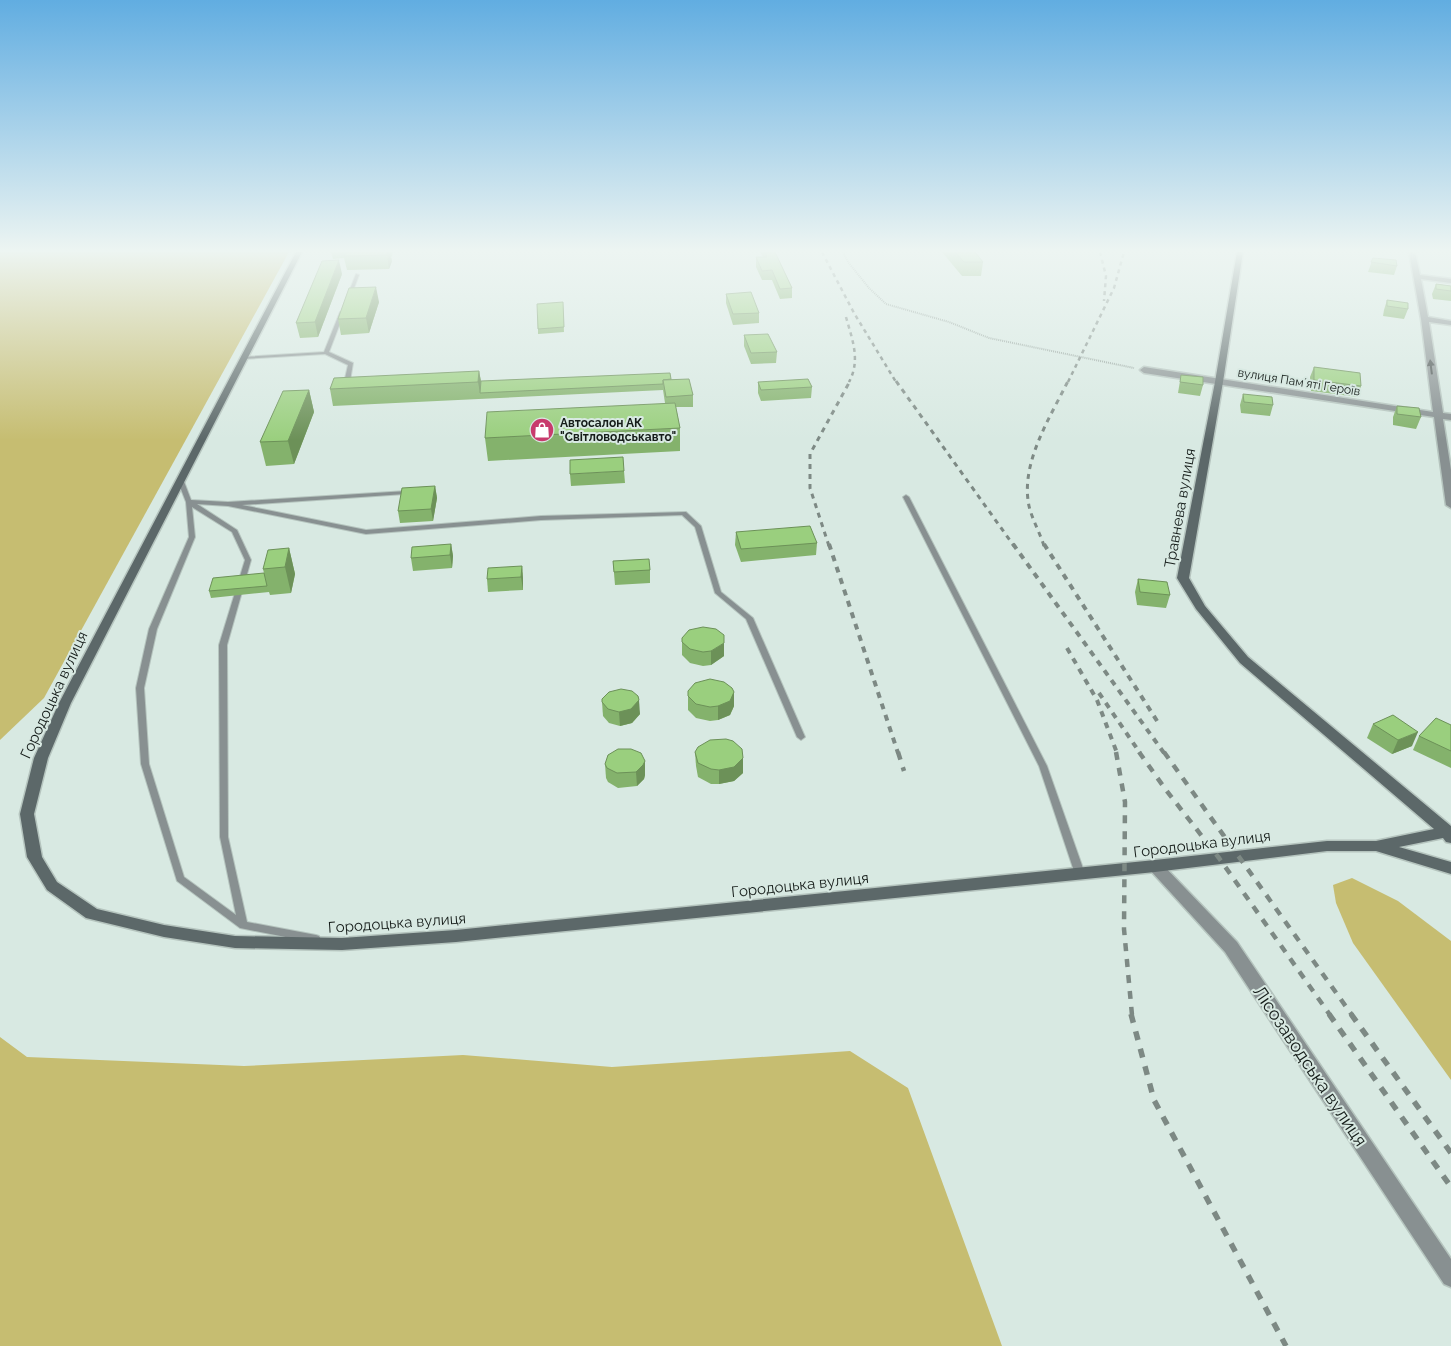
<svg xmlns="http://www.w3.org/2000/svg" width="1451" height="1346" font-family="Raleway,sans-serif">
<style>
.green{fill:#c6bd71}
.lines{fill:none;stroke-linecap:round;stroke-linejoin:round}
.lane-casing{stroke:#b5c4be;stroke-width:2}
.street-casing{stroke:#b5c4be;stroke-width:3}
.secondary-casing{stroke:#b5c4be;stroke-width:3}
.path{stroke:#93a09a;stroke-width:2;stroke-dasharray:1 1;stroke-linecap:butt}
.lane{fill:#889091;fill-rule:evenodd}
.street{fill:#889091;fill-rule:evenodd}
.secondary{fill:#5c6869;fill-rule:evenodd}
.rail-far4{stroke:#7d8984;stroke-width:2.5;stroke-dasharray:4 4;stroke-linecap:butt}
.rail-far3{stroke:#7d8984;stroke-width:3;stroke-dasharray:5 5;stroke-linecap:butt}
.rail-far2{stroke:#7d8984;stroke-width:4;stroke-dasharray:6 6;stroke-linecap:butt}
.rail-far1{stroke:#7d8984;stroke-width:4.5;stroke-dasharray:8 8;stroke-linecap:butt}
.rail{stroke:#7d8984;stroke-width:5.5;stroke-dasharray:9 9;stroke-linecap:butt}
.wall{fill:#84b26c}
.shaded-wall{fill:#6c9158}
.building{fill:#9acf7e;stroke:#6c9158}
.oneway{fill:#434a49}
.labels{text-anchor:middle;stroke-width:4;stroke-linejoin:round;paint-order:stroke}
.far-street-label{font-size:12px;fill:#151c19;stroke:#d8e9e2}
.far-poi-label{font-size:12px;font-weight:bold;fill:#151c19;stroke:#d8e9e2;text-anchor:start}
.street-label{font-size:15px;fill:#151c19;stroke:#d8e9e2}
.near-street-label{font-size:18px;fill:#151c19;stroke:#d8e9e2}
</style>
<rect width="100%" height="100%" fill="#d8e9e2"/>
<g class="green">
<polygon points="0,252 289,252 44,698 0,740"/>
<polygon points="1352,878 1398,901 1451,941 1451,1080 1353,943 1336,903 1333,885"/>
<polygon points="0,1037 27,1057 244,1066 463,1055 612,1067 850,1051 908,1088 1002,1346 0,1346"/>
</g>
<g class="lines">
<g class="lane-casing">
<g id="lane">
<polygon points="356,274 359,275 351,296 347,297"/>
<polygon points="340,312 344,313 329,352 353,363 350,381 352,382 352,384 347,385 344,383 348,365 325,354 243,359 241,358 243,357 324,352"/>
<path d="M180,477L183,479L191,500L228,502L407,491L408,492L405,494L242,505L366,530L541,516L686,512L701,526L721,592L753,618L805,737L801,740L797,737L746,619L715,593L695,527L682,515L541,520L366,534L228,506L197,504L237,530L251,560L227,645L228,837L247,922L316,935L319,936L321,939L319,942L316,943L240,928L177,881L141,764L136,688L149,629L189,537L186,502L177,479ZM192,507L232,532L245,560L219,645L220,837L236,915L184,877L149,764L144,688L157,629L195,537Z"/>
<polygon points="906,495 909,497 1047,766 1085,874 1083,876 1080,877 1077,876 1075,874 1039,766 903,497"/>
</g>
</g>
<g class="street-casing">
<g id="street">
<polygon points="1409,252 1415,252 1420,275 1451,279 1451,283 1421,279 1428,317 1451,321 1451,325 1429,322 1443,413 1451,414 1451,420 1443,419 1451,470 1451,508 1446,505 1434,417 1144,373 1140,370 1144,367 1433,412 1421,319"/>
<polygon points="1155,860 1160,862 1237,942 1451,1259 1451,1287 1444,1284 1225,952 1150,870 1147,866 1150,862"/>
</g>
</g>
<g class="secondary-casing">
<polygon id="secondary" points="296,252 302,252 71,703 48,758 34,814 42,857 57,882 97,909 164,925 235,936 342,938 456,930 1155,860 1327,841 1376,841 1434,829 1240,663 1196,609 1177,578 1215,382 1237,252 1243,252 1223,382 1189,578 1205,606 1248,657 1451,826 1451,843 1446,842 1443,838 1399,847 1451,862 1451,874 1376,851 1327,851 1155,872 456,942 342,950 235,948 164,937 86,918 47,890 27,857 20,814 34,758 59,703"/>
</g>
<polyline class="path" points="843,252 848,262 869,288 886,304 949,322 989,338 1134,368"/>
<use href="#lane" class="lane"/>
<use href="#street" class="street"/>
<use href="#secondary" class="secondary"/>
<g class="rail-far4">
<polyline points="822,252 854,313 896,382"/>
<polyline points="1100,252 1106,276 1104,301"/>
<path d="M846,317C852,339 861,360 849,382"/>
<polyline points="1068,382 1114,288 1124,252"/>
</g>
<g class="rail-far3">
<polyline points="896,381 1014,546"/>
<polyline points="829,546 810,488 810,454 850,381"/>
<path d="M1044,546C1040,533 1032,519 1029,506C1020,463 1050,418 1068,381"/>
</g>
<g class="rail-far2">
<polyline points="829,544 898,753"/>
<polyline points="1013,544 1164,753"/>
<polyline points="1044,544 1159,724"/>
<polyline points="1067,648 1097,700 1117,753"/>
<polyline points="1099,693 1140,753"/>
</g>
<g class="rail-far1">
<polyline points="898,752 904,771"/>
<polyline points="1116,752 1125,802 1124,929 1132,1015"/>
<polyline points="1139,752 1166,790 1219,858 1330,1015"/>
<polyline points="1164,752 1352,1015"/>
</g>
<g class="rail">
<polyline points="1131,1014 1154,1100 1286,1346"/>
<polyline points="1329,1014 1451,1187"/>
<polyline points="1351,1014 1451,1153"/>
</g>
</g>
<g class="wall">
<polygon points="331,252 393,252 392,256 391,257 392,261 389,269 347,270 344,258 333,259"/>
<polygon points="760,252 775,252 792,288 792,298 780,299 772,280 762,280 756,267 756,257 763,257"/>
<polygon points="942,252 975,252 983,262 981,276 962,276"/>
<polygon points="1373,258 1397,266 1394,275 1368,272"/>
<polygon points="342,274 318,337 300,338 296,323"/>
<polygon points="1436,284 1451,286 1451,301 1433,299 1432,294"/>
<polygon points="726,294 759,313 759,323 733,325 726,303"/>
<polygon points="1387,300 1408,309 1404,319 1383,316 1384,310"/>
<polygon points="379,302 369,333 341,335 338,319"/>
<polygon points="563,302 564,332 538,334 538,329"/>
<polygon points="744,335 777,352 776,363 751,364 744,346"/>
<polygon points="1314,367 1361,386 1358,397 1311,391 1310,377"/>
<polygon points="479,371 481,381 671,379 693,395 693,407 676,407 680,428 680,451 488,461 485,438 665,403 663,390 333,406 330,389"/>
<polygon points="1181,375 1203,385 1200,396 1178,393"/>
<polygon points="758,382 812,387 811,398 761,401 758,393"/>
<polygon points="309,390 314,412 294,464 266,466 260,442"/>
<polygon points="1243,394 1273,405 1270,416 1241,413 1240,405"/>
<polygon points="1397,406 1421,417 1416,429 1393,425 1393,417"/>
<polygon points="624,471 625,483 571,486 570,474"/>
<polygon points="435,486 437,498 433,521 400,523 398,511"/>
<polygon points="736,532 817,543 816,555 741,562 735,545"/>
<polygon points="451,544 453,556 452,568 413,571 411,558"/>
<polygon points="289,548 295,574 291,593 270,595 269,592 211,598 209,591 264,573 263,569"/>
<polygon points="613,561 650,570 650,583 615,585"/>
<polygon points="522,566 523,579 523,590 488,592 487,579"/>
<polygon points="1138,579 1170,595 1166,608 1137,605 1135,592"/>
<polygon points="682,638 724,656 711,665 703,666 690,663 682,655"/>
<polygon points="688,696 734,706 730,715 718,720 710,721 696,718 688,710"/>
<polygon points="602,702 640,714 632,723 620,726 609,723 603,716"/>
<polygon points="1373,724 1412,746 1392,754 1367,738"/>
<polygon points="1451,725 1451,768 1413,750 1419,736"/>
<polygon points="695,752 743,773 734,781 719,784 711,784 698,777 696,766"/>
<polygon points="645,761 645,775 644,779 637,786 618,788 608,782 606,778 605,764"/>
</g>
<g class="shaded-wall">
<polygon points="388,252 390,252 392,261 389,269 387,255"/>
<polygon points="339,260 342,274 318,337 315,322"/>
<polygon points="376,287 379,302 369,333 366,318"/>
<polygon points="479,371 482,387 480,393 478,382"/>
<polygon points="309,390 314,412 294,464 288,441"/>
<polygon points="435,486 437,498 433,521 431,509"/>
<polygon points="451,544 453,556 452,568 450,555"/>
<polygon points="289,548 295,574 291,593 285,567"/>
<polygon points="522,566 523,579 523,590 521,577"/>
<polygon points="724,643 724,656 711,665 711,651"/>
<polygon points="734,692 734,706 730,715 718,720 718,706"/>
<polygon points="639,700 640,714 632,723 620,726 619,712"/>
<polygon points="1418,732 1412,746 1392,754 1398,740"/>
<polygon points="743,758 743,773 734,781 719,784 719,770"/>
<polygon points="645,761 645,775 644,779 637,786 636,772"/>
</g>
<g class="building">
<polygon points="346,252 388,252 387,255 344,256"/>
<polygon points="765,252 775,252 792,288 780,289 772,270 762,271 756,257 767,257"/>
<polygon points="955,252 975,252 983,262 964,262"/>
<polygon points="1373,258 1396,260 1397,266 1371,262"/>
<polygon points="339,260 315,322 296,323 322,261"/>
<polygon points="1436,284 1451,286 1451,291 1436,289"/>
<polygon points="376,287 366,318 338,319 349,288"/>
<polygon points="751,292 759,313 733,314 726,294"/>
<polygon points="1387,300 1408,303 1408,309 1387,306"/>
<polygon points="563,302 564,327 538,329 537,304"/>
<polygon points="768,334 777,352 751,353 744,335"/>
<polygon points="1314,367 1360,373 1361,386 1314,380"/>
<polygon points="479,371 478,382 330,389 334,378"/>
<polygon points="670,373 671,379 663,380 663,384 480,393 481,381"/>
<polygon points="1181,375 1203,377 1203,385 1180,382"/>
<polygon points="689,379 693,395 666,397 663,380"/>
<polygon points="808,379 812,387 761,390 758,382"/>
<polygon points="309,390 288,441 260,442 283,391"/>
<polygon points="1243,394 1272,397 1273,405 1244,402"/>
<polygon points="675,403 680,428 485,438 487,412"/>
<polygon points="1397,406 1419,408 1421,417 1397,414"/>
<polygon points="623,457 624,471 570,474 570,460"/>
<polygon points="435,486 431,509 398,511 402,488"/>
<polygon points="810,526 817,543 741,549 736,532"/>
<polygon points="451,544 450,555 411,558 412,547"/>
<polygon points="289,548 285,567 263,569 268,550"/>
<polygon points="649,559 650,570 614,572 613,561"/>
<polygon points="522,566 521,577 487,579 488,568"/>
<polygon points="264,573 267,586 209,591 213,578"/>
<polygon points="1138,579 1167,582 1170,595 1140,592"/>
<polygon points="703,627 716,629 724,635 724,643 711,651 703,652 690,649 682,642 682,638 689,630"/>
<polygon points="710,679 724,682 732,688 734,692 730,701 718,706 710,707 696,704 688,696 688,691 695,683"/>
<polygon points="621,689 632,691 638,696 639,700 631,709 619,712 608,709 602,702 602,699 609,692"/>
<polygon points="1393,715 1418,732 1398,740 1373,724"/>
<polygon points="1436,718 1451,725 1451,751 1419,736"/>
<polygon points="726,739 733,741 742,749 743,758 734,767 719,770 711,769 698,763 695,752 698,747 710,740"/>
<polygon points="618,749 631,749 641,753 645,761 643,765 636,772 617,773 607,768 605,764 608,755"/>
</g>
<defs><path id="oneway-solid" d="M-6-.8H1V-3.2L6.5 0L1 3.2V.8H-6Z" transform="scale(1.25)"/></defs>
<use class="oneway" href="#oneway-solid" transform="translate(1431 367) rotate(-97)"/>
<linearGradient id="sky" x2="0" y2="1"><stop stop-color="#61ade1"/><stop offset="0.57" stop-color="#edf5f2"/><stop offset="1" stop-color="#edf5f2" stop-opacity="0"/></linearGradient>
<rect width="1451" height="440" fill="url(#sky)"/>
<defs>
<g id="shop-disc" transform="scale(1.25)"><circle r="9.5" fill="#c83b6d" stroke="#d8e9e2"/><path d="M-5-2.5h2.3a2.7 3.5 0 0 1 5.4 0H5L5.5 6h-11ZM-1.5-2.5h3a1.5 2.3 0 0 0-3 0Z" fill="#fff"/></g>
</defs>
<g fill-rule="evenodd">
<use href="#shop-disc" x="542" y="430"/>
</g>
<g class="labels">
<g class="far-street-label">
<text transform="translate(1299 382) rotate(9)" y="4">вулиця Памʼяті Героїв</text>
</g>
<g class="far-poi-label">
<text x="560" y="427">Автосалон АК<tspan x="560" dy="14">"Світловодськавто"</tspan></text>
</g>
<g class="street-label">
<text transform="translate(1180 508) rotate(-80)" y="5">Травнева вулиця</text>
<text transform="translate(54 695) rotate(-65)" y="5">Городоцька вулиця</text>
<text transform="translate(1202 844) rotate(-7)" y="5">Городоцька вулиця</text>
<text transform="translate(800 885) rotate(-6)" y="5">Городоцька вулиця</text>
<text transform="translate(397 923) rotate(-4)" y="5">Городоцька вулиця</text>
</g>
<g class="near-street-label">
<text transform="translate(1310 1066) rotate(56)" y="6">Лісозаводська вулиця</text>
</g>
</g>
</svg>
